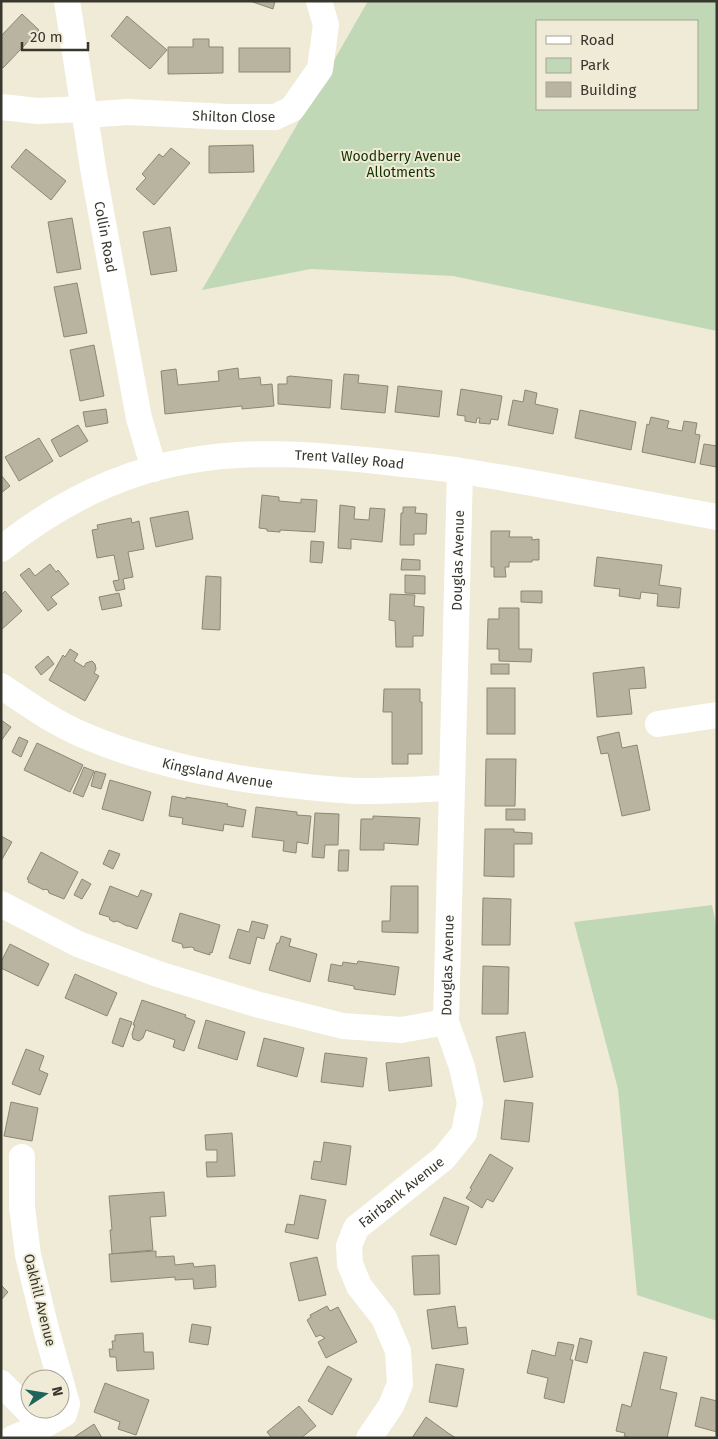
<svg xmlns="http://www.w3.org/2000/svg" width="718" height="1439" font-family="'Fira Sans',sans-serif">
<style>
.green{fill:#c1d8b7;fill-rule:evenodd}
.building{fill:#b8b49f;stroke:#8b8773}
.lines{fill:none;stroke-linecap:round;stroke-linejoin:round}
.minor{stroke:#fff;stroke-width:26}
.labels{text-anchor:middle;stroke-width:4;stroke-linejoin:round;paint-order:stroke}
.street-label{font-size:14px;fill:#38372e;stroke:#f0ebd6}
.park-label{font-size:14px;fill:#123200;stroke:#f0ebd6}
</style>
<rect width="100%" height="100%" fill="#f0ebd6"/>
<g class="green">
<path d="M368,1H717V331L453,276L311,269L202,290ZM537,21H697V109H537Z"/>
<polygon points="712,905 717,929 717,1321 637,1295 618,1089 574,922"/>
</g>
<g class="building">
<polygon points="250,1 275,1 273,9"/>
<polygon points="22,14 39,30 3,68 1,67 1,36"/>
<polygon points="127,16 167,50 150,69 111,36"/>
<polygon points="193,39 209,39 209,47 223,47 223,73 168,74 168,47 193,47"/>
<rect x="239" y="48" width="51" height="24"/>
<polygon points="253,145 254,172 209,173 209,146"/>
<polygon points="171,148 190,163 154,205 136,189 146,178 142,174 159,154 163,157"/>
<polygon points="26,149 66,181 51,200 11,167"/>
<polygon points="72,218 81,269 57,273 48,222"/>
<polygon points="170,227 177,271 151,275 143,232"/>
<polygon points="77,283 87,333 64,337 54,287"/>
<polygon points="94,345 104,396 80,401 70,350"/>
<polygon points="238,368 239,379 260,377 261,385 272,384 274,406 242,409 242,406 165,414 161,371 176,369 178,385 219,381 218,371"/>
<polygon points="344,374 359,375 358,383 388,386 385,413 341,409"/>
<polygon points="290,376 332,380 330,408 278,404 278,384 287,384 287,377"/>
<polygon points="398,386 442,391 439,417 395,412"/>
<polygon points="461,389 502,396 498,420 491,419 490,424 479,423 480,418 477,418 476,423 465,421 465,416 457,415"/>
<polygon points="525,390 537,393 535,404 558,409 553,434 508,425 513,400 523,402"/>
<polygon points="106,409 108,423 86,427 83,412"/>
<polygon points="580,410 636,422 631,450 575,438"/>
<polygon points="651,417 669,421 667,428 682,431 684,421 697,423 695,434 700,435 695,463 642,452 647,424 649,425"/>
<polygon points="78,425 88,441 60,457 51,440"/>
<polygon points="39,438 53,461 19,481 5,457"/>
<polygon points="704,444 717,446 717,467 700,464"/>
<polygon points="1,475 10,486 1,493"/>
<polygon points="262,495 279,497 279,501 301,503 301,499 317,500 315,532 280,530 280,532 267,531 267,529 259,528"/>
<polygon points="340,505 355,507 354,519 369,520 370,508 385,509 382,542 351,539 351,549 338,548"/>
<polygon points="403,507 416,507 415,513 427,514 426,534 414,534 414,545 400,545 401,513 403,513"/>
<polygon points="188,511 193,539 156,547 150,518"/>
<polygon points="131,518 132,523 139,521 144,549 128,552 133,577 123,579 125,589 116,591 113,581 119,580 114,555 97,558 92,530 98,529 97,525"/>
<polygon points="491,531 510,531 509,537 532,537 532,540 539,539 539,560 532,560 532,562 509,562 509,567 505,567 506,577 494,577 494,567 491,567"/>
<polygon points="311,541 324,542 322,563 310,562"/>
<polygon points="597,557 662,565 659,585 681,588 679,608 657,606 658,594 641,592 640,599 619,596 620,589 594,586"/>
<polygon points="402,559 420,560 420,570 401,570"/>
<polygon points="50,564 56,572 58,570 69,584 51,597 57,604 48,611 20,575 29,568 35,576"/>
<polygon points="405,575 425,576 425,594 405,593"/>
<polygon points="206,576 221,577 220,630 202,629"/>
<polygon points="5,591 22,611 1,630 1,595"/>
<polygon points="521,591 542,591 542,603 521,602"/>
<polygon points="119,593 122,606 102,610 99,597"/>
<polygon points="390,594 415,595 414,606 424,607 423,636 413,636 413,647 396,647 395,621 389,620"/>
<polygon points="499,608 519,608 519,649 532,649 531,662 499,661 499,649 487,649 488,619 499,619"/>
<polygon points="70,649 78,654 74,661 84,667 86,663 92,661 95,664 96,669 94,673 99,676 85,701 49,680 63,655 65,657"/>
<polygon points="48,656 54,664 41,675 35,667"/>
<rect x="491" y="664" width="18" height="10"/>
<polygon points="644,667 646,688 629,689 632,714 597,717 593,673"/>
<rect x="487" y="688" width="28" height="46"/>
<polygon points="384,689 420,689 420,702 422,702 422,754 408,754 408,764 392,764 392,712 383,712"/>
<polygon points="1,720 11,727 1,741"/>
<polygon points="619,732 622,748 637,745 650,810 622,816 608,753 601,754 597,737"/>
<polygon points="19,737 28,741 21,757 12,752"/>
<polygon points="37,743 83,765 70,792 24,770"/>
<polygon points="486,759 516,759 515,806 485,806"/>
<polygon points="84,767 94,771 83,797 73,793"/>
<polygon points="95,771 106,774 101,789 91,786"/>
<polygon points="110,780 151,792 143,821 102,809"/>
<polygon points="172,796 186,799 186,797 228,804 227,806 246,810 243,827 224,824 223,831 182,824 183,818 169,816"/>
<polygon points="256,807 297,812 297,815 311,816 308,844 297,842 296,853 283,851 284,841 252,837"/>
<rect x="506" y="809" width="19" height="11"/>
<polygon points="315,813 339,814 338,845 325,845 324,858 312,857"/>
<polygon points="373,816 420,818 418,845 384,843 384,850 360,850 361,819 373,819"/>
<polygon points="485,829 514,829 514,832 532,833 532,844 514,844 514,877 484,876"/>
<polygon points="1,836 12,842 1,861"/>
<polygon points="109,850 120,854 113,869 103,864"/>
<polygon points="339,850 349,850 348,871 338,871"/>
<polygon points="41,852 78,872 64,899 49,893 48,890 45,889 44,890 28,882 29,880 27,879"/>
<polygon points="82,879 91,884 82,899 74,895"/>
<polygon points="110,886 138,897 141,890 152,894 137,929 129,926 127,926 117,921 114,922 110,920 109,917 99,914"/>
<polygon points="391,886 418,886 418,933 382,932 382,921 390,921"/>
<polygon points="483,898 511,899 510,945 482,945"/>
<polygon points="180,913 220,925 212,953 210,952 210,955 194,950 194,948 191,947 183,948 182,944 172,941"/>
<polygon points="252,921 268,925 264,939 257,937 250,964 229,958 238,929 249,932"/>
<polygon points="281,936 291,939 289,946 317,954 310,982 269,970 277,943 279,943"/>
<polygon points="10,944 49,964 38,986 1,968 1,962"/>
<polygon points="358,961 399,967 395,995 354,989 354,986 328,981 331,964 342,966 343,962 357,964"/>
<polygon points="483,966 509,967 508,1014 482,1014"/>
<polygon points="75,974 117,993 107,1016 65,998"/>
<polygon points="142,1000 186,1015 185,1017 195,1021 184,1051 173,1047 175,1040 146,1030 143,1038 139,1041 133,1039 132,1034 135,1025 133,1025"/>
<polygon points="120,1018 132,1022 123,1047 112,1043"/>
<polygon points="206,1020 245,1032 237,1060 198,1048"/>
<polygon points="525,1032 533,1077 504,1082 496,1037"/>
<polygon points="264,1038 304,1048 297,1077 257,1066"/>
<polygon points="26,1049 44,1056 39,1070 48,1074 40,1095 12,1084"/>
<polygon points="325,1053 367,1058 363,1087 321,1082"/>
<polygon points="429,1057 432,1086 389,1091 386,1063"/>
<polygon points="505,1100 533,1103 529,1142 501,1139"/>
<polygon points="11,1102 38,1108 32,1141 4,1136"/>
<polygon points="232,1133 235,1176 207,1177 206,1162 217,1162 217,1150 206,1150 205,1135"/>
<polygon points="324,1142 351,1146 346,1185 311,1179 314,1161 321,1162"/>
<polygon points="490,1154 513,1168 493,1202 487,1199 482,1208 466,1198 472,1189 470,1188"/>
<polygon points="164,1192 166,1216 150,1217 153,1250 112,1254 110,1230 112,1230 109,1196"/>
<polygon points="300,1195 326,1200 318,1239 285,1232 287,1224 294,1225"/>
<polygon points="444,1197 469,1207 456,1245 430,1235"/>
<polygon points="156,1251 156,1257 174,1256 175,1265 193,1263 194,1267 215,1265 216,1287 194,1289 193,1279 175,1280 175,1277 111,1282 109,1254"/>
<polygon points="439,1255 440,1294 414,1295 412,1256"/>
<polygon points="317,1257 326,1295 299,1301 290,1263"/>
<polygon points="1,1285 8,1292 1,1300"/>
<polygon points="327,1306 330,1311 338,1307 357,1342 326,1358 318,1342 325,1338 320,1335 316,1337 307,1320 311,1317 310,1315"/>
<polygon points="455,1306 458,1328 466,1327 468,1344 432,1349 427,1310"/>
<polygon points="192,1324 211,1327 208,1345 189,1342"/>
<polygon points="143,1333 144,1352 153,1352 154,1369 117,1371 116,1357 110,1357 109,1349 113,1349 112,1341 115,1341 115,1335"/>
<polygon points="580,1338 592,1341 587,1363 575,1360"/>
<polygon points="558,1342 574,1345 570,1360 573,1360 564,1403 544,1398 548,1378 527,1373 532,1350 555,1356"/>
<polygon points="644,1352 667,1357 660,1389 677,1393 667,1438 631,1438 624,1436 625,1433 616,1431 622,1404 631,1407"/>
<polygon points="436,1364 464,1369 457,1407 429,1402"/>
<polygon points="328,1366 352,1379 332,1415 308,1401"/>
<polygon points="105,1383 149,1400 136,1435 118,1429 120,1422 94,1412"/>
<polygon points="701,1397 717,1401 717,1432 695,1426"/>
<polygon points="299,1406 316,1426 301,1438 272,1438 267,1432"/>
<polygon points="426,1417 448,1433 456,1438 412,1438"/>
<polygon points="94,1424 102,1438 73,1438"/>
</g>
<g class="lines">
<g class="minor">
<path id="s1" d="M67,1L94,174L139,418L154,469"/>
<polyline points="1,107 38,111 84,109"/>
<path id="s2" d="M85,115L128,112L228,117H275L292,109L320,69L326,25L319,1"/>
<path id="s3" d="M1,549C55,506 118,473 187,461C252,449 320,455 386,462C411,465 436,467 461,471C546,484 632,502 717,517"/>
<path id="s4" d="M1,686C28,704 53,722 83,735C146,762 213,776 281,784C309,787 337,791 365,791C394,791 423,789 452,788"/>
<polyline points="658,724 717,715"/>
<path id="s5" d="M1,904L78,944L158,974L256,1004L343,1026L401,1030L446,1022L460,471"/>
<polyline points="1,1383 43,1426"/>
<polyline points="13,1438 43,1426 64,1414 67,1404 46,1329 28,1255 22,1207 22,1157"/>
<path id="s6" d="M369,1438L391,1406L400,1384L398,1351L384,1318L359,1286L350,1264L349,1246L356,1228L444,1158L464,1133L470,1103L462,1067L446,1022"/>
</g>
</g>
<g class="labels">
<g class="street-label">
<text dy="5" stroke="none"><textPath href="#s2" startOffset="149">Shilton Close</textPath></text>
<text dy="5" stroke="none"><textPath href="#s1" startOffset="239">Collin Road</textPath></text>
<text dy="5" stroke="none"><textPath href="#s3" startOffset="371">Trent Valley Road</textPath></text>
<text dy="5" stroke="none"><textPath href="#s5" startOffset="930">Douglas Avenue</textPath></text>
<text dy="5" stroke="none"><textPath href="#s4" startOffset="236">Kingsland Avenue</textPath></text>
<text dy="5" stroke="none"><textPath href="#s5" startOffset="525">Douglas Avenue</textPath></text>
<text dy="5" stroke="none"><textPath href="#s6" startOffset="291">Fairbank Avenue</textPath></text>
<text transform="translate(40 1300) rotate(76)" y="5">Oakhill Avenue</text>
</g>
<g class="park-label">
<text x="401" y="161">Woodberry Avenue<tspan x="401" dy="16">Allotments</tspan></text>
</g>
</g>
<rect width="718" height="1439" fill="none" stroke="#38372e" stroke-width="5"/>
<rect x="536" y="20" width="162" height="90" fill="#f0ebd6" stroke="#a6a393"/>
<rect x="546" y="36" width="25" height="8" fill="#ffffff" stroke="#a6a393"/>
<text x="580" y="45" font-size="15" fill="#38372e">Road</text>
<rect x="546" y="58" width="25" height="15" fill="#c1d8b7" stroke="#a6a393"/>
<text x="580" y="70" font-size="15" fill="#38372e">Park</text>
<rect x="546" y="82" width="25" height="15" fill="#b8b49f" stroke="#a6a393"/>
<text x="580" y="95" font-size="15" fill="#38372e">Building</text>
<g transform="translate(45 1394) rotate(78)"><circle r="24" fill="#f0ebd6" stroke="#a6a393"/>
<path d="M0-4L9 19L0 12L-9 19Z" fill="#1d655a"/>
<text y="-8" font-size="14" font-weight="bold" text-anchor="middle" fill="#38372e">N</text>
</g>
<path d="M22 42v8h66v-8" fill="none" stroke="#38372e" stroke-width="2.5"/>
<text x="30" y="42" font-size="15" fill="#38372e" stroke="#f0ebd6" stroke-width="4" paint-order="stroke">20 m</text>
</svg>
